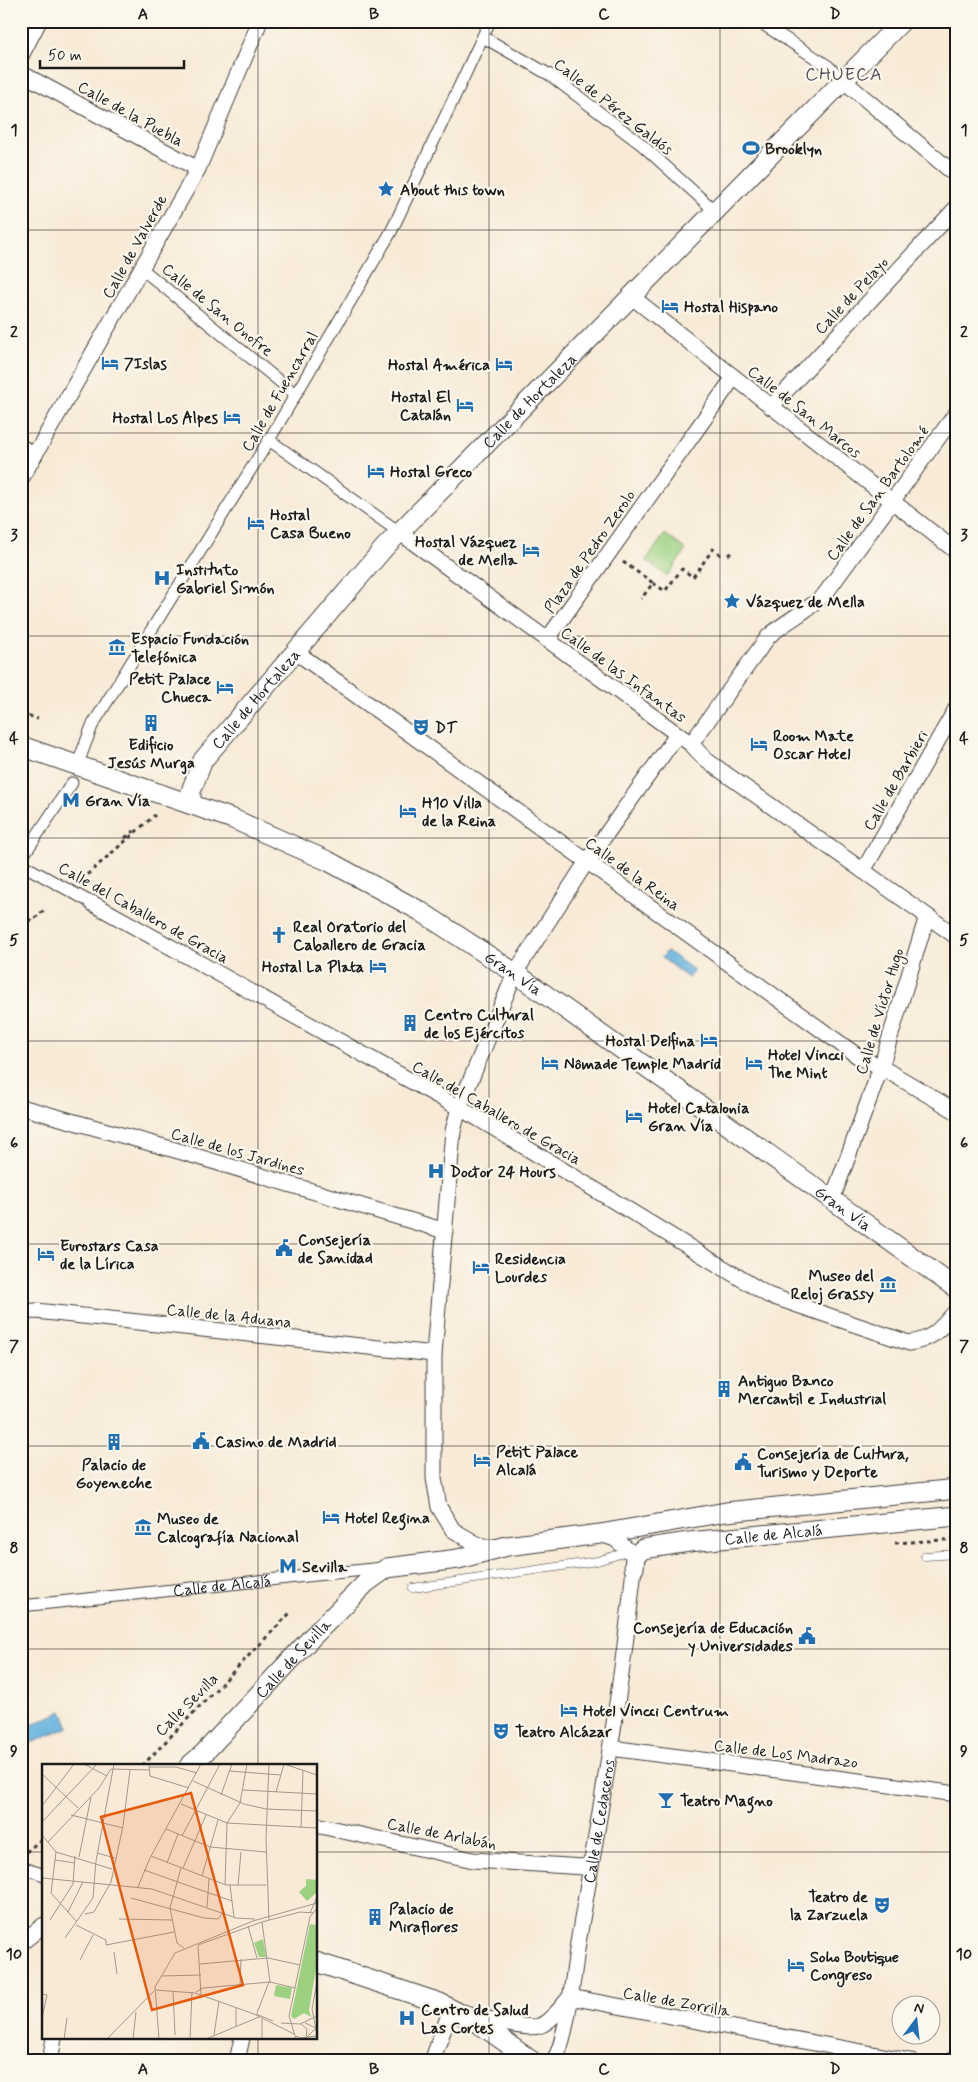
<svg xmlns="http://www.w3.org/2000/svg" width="978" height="2082" font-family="Mynerve,sans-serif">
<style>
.green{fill:#9cd182;stroke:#5c764f}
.water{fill:#65b1de;stroke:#40667d}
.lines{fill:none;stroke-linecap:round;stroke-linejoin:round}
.service-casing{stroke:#3d3b38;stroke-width:9}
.pedestrian-casing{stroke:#3d3b38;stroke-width:13}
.minor-casing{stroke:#3d3b38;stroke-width:17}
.tertiary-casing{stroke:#3d3b38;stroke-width:21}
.path{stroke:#3d3b38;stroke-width:3;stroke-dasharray:4 4;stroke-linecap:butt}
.service{stroke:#fff;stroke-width:8}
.pedestrian{stroke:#fff;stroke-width:11}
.minor{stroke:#fff;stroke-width:15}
.tertiary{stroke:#fff;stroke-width:19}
.grid{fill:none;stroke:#1c1c1c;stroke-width:1;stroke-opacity:0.55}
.labels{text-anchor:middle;stroke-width:4.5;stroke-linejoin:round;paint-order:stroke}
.street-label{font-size:16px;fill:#1c1c1c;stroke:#fbf7ec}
.poi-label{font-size:16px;font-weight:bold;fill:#1c1c1c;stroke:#fbf7ec;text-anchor:start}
.neighbourhood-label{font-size:18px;letter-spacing:1px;fill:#4f4b5a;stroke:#fbf7ec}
.inset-road{fill:none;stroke:#a0988c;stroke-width:1}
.view{fill:#e8590c;fill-opacity:0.15;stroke:#e8590c;stroke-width:2.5}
.inset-edge{fill:none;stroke:#1c1c1c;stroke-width:2.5}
.neatline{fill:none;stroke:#1c1c1c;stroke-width:2}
.grid-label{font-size:16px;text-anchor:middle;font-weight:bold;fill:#1c1c1c}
</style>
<rect width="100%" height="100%" fill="#fbf7ec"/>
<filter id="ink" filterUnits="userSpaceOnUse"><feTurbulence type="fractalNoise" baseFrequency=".02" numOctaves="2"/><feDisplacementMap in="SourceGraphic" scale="10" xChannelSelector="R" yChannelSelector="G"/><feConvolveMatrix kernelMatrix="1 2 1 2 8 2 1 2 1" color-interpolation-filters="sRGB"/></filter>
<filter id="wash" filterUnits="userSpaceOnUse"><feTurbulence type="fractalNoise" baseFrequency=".0096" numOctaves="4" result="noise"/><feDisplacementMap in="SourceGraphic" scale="20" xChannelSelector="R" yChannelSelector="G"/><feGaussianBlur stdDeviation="1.12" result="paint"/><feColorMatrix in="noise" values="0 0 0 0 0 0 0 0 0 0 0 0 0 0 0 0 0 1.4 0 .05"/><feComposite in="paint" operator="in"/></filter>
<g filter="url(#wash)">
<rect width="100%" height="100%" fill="#f8ead7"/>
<polygon class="green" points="665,534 686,550 667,576 646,560"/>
<g class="water">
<polygon points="667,951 694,970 688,978 662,958"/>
<polygon points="62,1711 69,1727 26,1745 21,1730"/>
</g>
</g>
<g filter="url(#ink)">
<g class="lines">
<g class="service-casing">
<g id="service">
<polyline points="925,1556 957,1554"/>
<polyline points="413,1588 597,1561 630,1551"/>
</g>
</g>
<g class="pedestrian-casing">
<g id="pedestrian">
<polyline points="758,21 828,66 844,81"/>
<polyline points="483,37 550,75 641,144 716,212"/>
<polyline points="142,269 295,394"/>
<polyline points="269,440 399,532"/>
<polyline points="77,766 92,726 269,440 391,232 490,21"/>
<polyline points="21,859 72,783"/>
<polyline points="21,864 92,903"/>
<path id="s1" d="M21,1606L382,1568"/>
<polyline points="21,1867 44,1875"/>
</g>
</g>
<g class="minor-casing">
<g id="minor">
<polyline points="21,56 39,21"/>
<polyline points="21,73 198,169"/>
<polyline points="844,81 957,176"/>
<polyline points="632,297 957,552"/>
<polyline points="771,407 957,207"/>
<polyline points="21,447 35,455"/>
<polyline points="21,479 198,169 260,21"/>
<polyline points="399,532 691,744 706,760 957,937"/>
<polyline points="547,640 734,377"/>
<polyline points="296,652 859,1057 881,1067 957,1112"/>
<path d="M691,744L768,637C785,621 807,612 825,594L957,412"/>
<polyline points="863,871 957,707"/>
<path d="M92,903L479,1119L768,1295L909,1343C935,1339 940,1328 957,1310"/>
<polyline points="21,1107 182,1152 445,1231"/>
<polyline points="832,1200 881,1067 927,916"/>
<polyline points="21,1312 36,1311 434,1354"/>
<polyline points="600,1534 615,1539 635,1556"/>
<polyline points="497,1547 482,1547 453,1530 439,1507 434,1478 434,1354 453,1131 459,1108 515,973 587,861 677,735"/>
<polyline points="611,1748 957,1794"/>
<polyline points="316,1825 473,1860 583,1867 591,1863"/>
<polyline points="21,1943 44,1925"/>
<polyline points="570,1997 910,2061"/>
<polyline points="50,2061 54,2038"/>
<polyline points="237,2061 242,2038"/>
<path d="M432,2061L451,2009C469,2013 523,2031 539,2026C551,2022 561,2007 570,1997"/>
<path id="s2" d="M553,2061C567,2045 574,1967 578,1943C599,1819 621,1694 634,1568"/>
<polyline points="953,2061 957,2055"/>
</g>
</g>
<g class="tertiary-casing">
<g id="tertiary">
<path id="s3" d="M21,746L233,819L328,861L420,911L515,973L957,1289"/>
<path id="s4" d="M191,803V791L203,760L385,547L902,21"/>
<path id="s5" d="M634,1568L635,1556L643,1549L689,1542L957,1516"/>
<path id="s6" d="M189,1766L203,1754L314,1635L366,1583L387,1568L458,1559L507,1546L600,1534L726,1512L957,1489"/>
<polyline points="316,1962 440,2003 481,2025 532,2061"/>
</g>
</g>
<g class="path">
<polyline points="728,555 732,552"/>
<polyline points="623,562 653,583 641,599"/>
<polyline points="653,583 665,591 682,569 693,577 713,549 722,556"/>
<polyline points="21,713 38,719"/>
<polyline points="125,838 134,831"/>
<polyline points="81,880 155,815"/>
<polyline points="21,915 32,921 44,910"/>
<polyline points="895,1543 957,1539"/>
<polyline points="142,1766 290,1613"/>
<polyline points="26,1852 44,1837"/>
</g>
<use href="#service" class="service"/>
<use href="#pedestrian" class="pedestrian"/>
<use href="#minor" class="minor"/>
<use href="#tertiary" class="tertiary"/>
</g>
</g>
<path class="grid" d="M258,21V1766M489,21V2061M720,21V2061M21,230H957M21,433H957M21,636H957M21,838H957M21,1041H957M21,1244H957M21,1446H957M21,1649H957M21,1852H44M316,1852H957M258,2038V2061"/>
<defs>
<g id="stadium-bare" transform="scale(1.35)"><path d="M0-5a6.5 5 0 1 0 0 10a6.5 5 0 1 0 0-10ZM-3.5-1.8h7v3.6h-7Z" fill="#1f6fb2" stroke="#fbf7ec" stroke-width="2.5" paint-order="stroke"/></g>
<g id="sight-bare" transform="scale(1.35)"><path d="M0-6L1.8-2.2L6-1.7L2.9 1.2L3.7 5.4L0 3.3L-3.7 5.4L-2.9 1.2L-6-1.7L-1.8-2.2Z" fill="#1f6fb2" stroke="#fbf7ec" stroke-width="2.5" paint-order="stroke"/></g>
<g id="hotel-bare" transform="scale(1.35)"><path d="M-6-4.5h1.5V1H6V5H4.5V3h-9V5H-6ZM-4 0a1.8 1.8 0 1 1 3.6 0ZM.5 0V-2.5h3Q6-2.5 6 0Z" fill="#1f6fb2" stroke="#fbf7ec" stroke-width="2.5" paint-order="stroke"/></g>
<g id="hospital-bare" transform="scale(1.35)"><path d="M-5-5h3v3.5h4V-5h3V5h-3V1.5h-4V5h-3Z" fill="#1f6fb2" stroke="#fbf7ec" stroke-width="2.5" paint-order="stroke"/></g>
<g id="museum-bare" transform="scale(1.35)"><path d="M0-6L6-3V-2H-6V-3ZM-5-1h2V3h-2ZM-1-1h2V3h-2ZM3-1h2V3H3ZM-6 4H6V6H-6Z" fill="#1f6fb2" stroke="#fbf7ec" stroke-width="2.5" paint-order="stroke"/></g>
<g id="building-bare" transform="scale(1.35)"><path d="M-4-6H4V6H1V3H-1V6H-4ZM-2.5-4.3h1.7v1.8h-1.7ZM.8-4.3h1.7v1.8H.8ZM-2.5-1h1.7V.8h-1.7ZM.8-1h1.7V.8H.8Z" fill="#1f6fb2" stroke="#fbf7ec" stroke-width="2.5" paint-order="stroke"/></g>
<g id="theatre-bare" transform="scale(1.35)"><path d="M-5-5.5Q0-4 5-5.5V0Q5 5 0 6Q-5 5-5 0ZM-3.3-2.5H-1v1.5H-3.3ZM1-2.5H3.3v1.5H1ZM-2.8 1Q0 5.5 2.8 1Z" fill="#1f6fb2" stroke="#fbf7ec" stroke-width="2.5" paint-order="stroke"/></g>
<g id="metro-bare" transform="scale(1.35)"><path d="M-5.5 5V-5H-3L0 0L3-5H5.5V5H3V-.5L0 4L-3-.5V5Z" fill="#1f6fb2" stroke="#fbf7ec" stroke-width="2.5" paint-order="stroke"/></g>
<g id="church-bare" transform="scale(1.35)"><path d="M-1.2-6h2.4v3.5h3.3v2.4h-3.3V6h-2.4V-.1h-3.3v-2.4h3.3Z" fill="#1f6fb2" stroke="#fbf7ec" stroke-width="2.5" paint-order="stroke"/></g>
<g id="civic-bare" transform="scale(1.35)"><path d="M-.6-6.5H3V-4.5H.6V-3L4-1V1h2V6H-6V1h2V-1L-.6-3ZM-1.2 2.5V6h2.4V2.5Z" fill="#1f6fb2" stroke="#fbf7ec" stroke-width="2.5" paint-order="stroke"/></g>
<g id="bar-bare" transform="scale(1.35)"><path d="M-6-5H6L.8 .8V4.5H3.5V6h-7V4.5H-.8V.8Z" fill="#1f6fb2" stroke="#fbf7ec" stroke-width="2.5" paint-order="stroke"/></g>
</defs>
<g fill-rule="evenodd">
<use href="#stadium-bare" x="751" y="148"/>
<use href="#sight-bare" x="386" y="189"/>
<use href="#hotel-bare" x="670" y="306"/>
<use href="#hotel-bare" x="110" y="363"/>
<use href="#hotel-bare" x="504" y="364"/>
<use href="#hotel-bare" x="465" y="405"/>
<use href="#hotel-bare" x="232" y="417"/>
<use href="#hotel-bare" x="376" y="471"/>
<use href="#hotel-bare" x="256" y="523"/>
<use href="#hotel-bare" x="531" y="550"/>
<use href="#hospital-bare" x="162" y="578"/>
<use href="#sight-bare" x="732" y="601"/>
<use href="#museum-bare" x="117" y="647"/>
<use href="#hotel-bare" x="225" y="687"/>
<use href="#building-bare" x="151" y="723"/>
<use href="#theatre-bare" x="421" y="727"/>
<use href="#hotel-bare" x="759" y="744"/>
<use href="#metro-bare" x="71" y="800"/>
<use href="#hotel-bare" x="408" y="811"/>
<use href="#church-bare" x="279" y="935"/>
<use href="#hotel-bare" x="378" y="966"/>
<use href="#building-bare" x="410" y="1023"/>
<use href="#hotel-bare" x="709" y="1040"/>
<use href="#hotel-bare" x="550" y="1063"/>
<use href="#hotel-bare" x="754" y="1063"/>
<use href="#hotel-bare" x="634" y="1116"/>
<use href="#hospital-bare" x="436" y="1171"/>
<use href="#civic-bare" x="284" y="1248"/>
<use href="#hotel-bare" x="46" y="1254"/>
<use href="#hotel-bare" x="481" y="1267"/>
<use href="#museum-bare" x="888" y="1284"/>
<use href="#building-bare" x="724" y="1389"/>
<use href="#civic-bare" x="201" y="1441"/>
<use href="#building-bare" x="114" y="1442"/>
<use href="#hotel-bare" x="482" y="1460"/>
<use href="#civic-bare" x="743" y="1462"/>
<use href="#hotel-bare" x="331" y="1517"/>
<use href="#museum-bare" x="143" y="1527"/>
<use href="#metro-bare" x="288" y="1566"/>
<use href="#civic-bare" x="807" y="1636"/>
<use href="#hotel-bare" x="569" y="1710"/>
<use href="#theatre-bare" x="501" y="1731"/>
<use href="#bar-bare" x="666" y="1800"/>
<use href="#theatre-bare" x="882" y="1905"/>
<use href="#building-bare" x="375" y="1917"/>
<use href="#hotel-bare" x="796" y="1965"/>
<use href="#hospital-bare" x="407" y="2018"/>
</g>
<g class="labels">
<g class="street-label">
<text transform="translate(614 106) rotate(38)" y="6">Calle de Pérez Galdós</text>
<text transform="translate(131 113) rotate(29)" y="6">Calle de la Puebla</text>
<text transform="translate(134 246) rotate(-61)" y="6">Calle de Valverde</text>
<text transform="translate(851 295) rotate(-47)" y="6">Calle de Pelayo</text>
<text transform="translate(218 309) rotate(39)" y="6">Calle de San Onofre</text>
<text transform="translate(279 391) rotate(-60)" y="6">Calle de Fuencarral</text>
<text dy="6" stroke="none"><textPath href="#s4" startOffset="531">Calle de Hortaleza</textPath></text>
<text transform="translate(805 411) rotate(38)" y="6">Calle de San Marcos</text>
<text transform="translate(877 493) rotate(-54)" y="6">Calle de San Bartolomé</text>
<text transform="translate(589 551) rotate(-55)" y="6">Plaza de Pedro Zerolo</text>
<text transform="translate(624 674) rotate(36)" y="6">Calle de las Infantas</text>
<text dy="6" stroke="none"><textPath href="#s4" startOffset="126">Calle de Hortaleza</textPath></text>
<text transform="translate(895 780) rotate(-60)" y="6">Calle de Barbieri</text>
<text transform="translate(633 873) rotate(36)" y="6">Calle de la Reina</text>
<text transform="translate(144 912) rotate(29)" y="6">Calle del Caballero de Gracia</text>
<text dy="6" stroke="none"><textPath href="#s3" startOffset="545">Gran Vía</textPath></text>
<text transform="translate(879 1011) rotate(-73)" y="6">Calle de Víctor Hugo</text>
<text transform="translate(497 1112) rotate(30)" y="6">Calle del Caballero de Gracia</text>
<text transform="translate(238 1151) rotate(16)" y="6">Calle de los Jardines</text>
<text dy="6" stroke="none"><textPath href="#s3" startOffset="950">Gran Vía</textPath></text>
<text transform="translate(229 1315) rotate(6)" y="6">Calle de la Aduana</text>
<text dy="6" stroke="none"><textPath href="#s5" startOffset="154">Calle de Alcalá</textPath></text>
<text dy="6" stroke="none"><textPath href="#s1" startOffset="202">Calle de Alcalá</textPath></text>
<text dy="6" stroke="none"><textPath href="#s6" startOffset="150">Calle de Sevilla</textPath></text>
<text transform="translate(186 1704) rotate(-45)" y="6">Calle Sevilla</text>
<text transform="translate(786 1753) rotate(7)" y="6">Calle de Los Madrazo</text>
<text dy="6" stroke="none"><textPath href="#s2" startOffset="245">Calle de Cedaceros</textPath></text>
<text transform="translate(442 1833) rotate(11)" y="6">Calle de Arlabán</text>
<text transform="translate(677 2001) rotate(10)" y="6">Calle de Zorrilla</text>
</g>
<g class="poi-label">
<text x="765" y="154">Brooklyn</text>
<text x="400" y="195">About this town</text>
<text x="684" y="312">Hostal Hispano</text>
<text x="124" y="369">7Islas</text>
<text x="490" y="370" text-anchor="end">Hostal América</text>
<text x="451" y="402" text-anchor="end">Hostal El<tspan x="451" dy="18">Catalán</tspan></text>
<text x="218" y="423" text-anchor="end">Hostal Los Alpes</text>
<text x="390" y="477">Hostal Greco</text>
<text x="270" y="520">Hostal<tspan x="270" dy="18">Casa Bueno</tspan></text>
<text x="517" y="547" text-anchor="end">Hostal Vázquez<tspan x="517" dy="18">de Mella</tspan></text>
<text x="176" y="575">Instituto<tspan x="176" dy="18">Gabriel Simón</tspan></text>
<text x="746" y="607">Vázquez de Mella</text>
<text x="131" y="644">Espacio Fundación<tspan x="131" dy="18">Telefónica</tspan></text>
<text x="211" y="684" text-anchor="end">Petit Palace<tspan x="211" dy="18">Chueca</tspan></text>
<text x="435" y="733">DT</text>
<text x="773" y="741">Room Mate<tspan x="773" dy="18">Oscar Hotel</tspan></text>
<text x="151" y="750" text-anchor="middle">Edificio<tspan x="151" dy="18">Jesús Murga</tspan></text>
<text x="85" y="806">Gran Vía</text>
<text x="422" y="808">H10 Villa<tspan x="422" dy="18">de la Reina</tspan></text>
<text x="293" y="932">Real Oratorio del<tspan x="293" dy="18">Caballero de Gracia</tspan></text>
<text x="364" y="972" text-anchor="end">Hostal La Plata</text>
<text x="424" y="1020">Centro Cultural<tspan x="424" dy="18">de los Ejércitos</tspan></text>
<text x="695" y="1046" text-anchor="end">Hostal Delfina</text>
<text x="768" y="1060">Hotel Vincci<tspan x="768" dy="18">The Mint</tspan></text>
<text x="564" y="1069">Nômade Temple Madrid</text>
<text x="648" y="1113">Hotel Catalonia<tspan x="648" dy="18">Gran Vía</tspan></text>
<text x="450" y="1177">Doctor 24 Hours</text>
<text x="298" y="1245">Consejería<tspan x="298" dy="18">de Sanidad</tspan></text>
<text x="60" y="1251">Eurostars Casa<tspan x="60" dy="18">de la Lírica</tspan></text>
<text x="495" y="1264">Residencia<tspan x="495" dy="18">Lourdes</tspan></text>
<text x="874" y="1281" text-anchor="end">Museo del<tspan x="874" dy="18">Reloj Grassy</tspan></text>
<text x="738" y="1386">Antiguo Banco<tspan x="738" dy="18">Mercantil e Industrial</tspan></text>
<text x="215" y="1447">Casino de Madrid</text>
<text x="496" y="1457">Petit Palace<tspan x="496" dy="18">Alcalá</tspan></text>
<text x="757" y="1459">Consejería de Cultura,<tspan x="757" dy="18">Turismo y Deporte</tspan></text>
<text x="114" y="1470" text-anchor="middle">Palacio de<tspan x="114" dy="18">Goyeneche</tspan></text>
<text x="345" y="1523">Hotel Regina</text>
<text x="157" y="1524">Museo de<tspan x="157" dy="18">Calcografía Nacional</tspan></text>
<text x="302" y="1572">Sevilla</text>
<text x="793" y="1633" text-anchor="end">Consejería de Educación<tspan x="793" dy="18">y Universidades</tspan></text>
<text x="583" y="1716">Hotel Vincci Centrum</text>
<text x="515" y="1737">Teatro Alcázar</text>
<text x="680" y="1806">Teatro Magno</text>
<text x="868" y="1902" text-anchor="end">Teatro de<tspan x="868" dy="18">la Zarzuela</tspan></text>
<text x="389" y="1914">Palacio de<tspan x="389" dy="18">Miraflores</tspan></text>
<text x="810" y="1962">Soho Boutique<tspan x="810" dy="18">Congreso</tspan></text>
<text x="421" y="2015">Centro de Salud<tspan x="421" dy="18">Las Cortes</tspan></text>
</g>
<g class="neighbourhood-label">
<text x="844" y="80">CHUECA</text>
</g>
</g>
<g transform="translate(42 1764)">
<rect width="275" height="275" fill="#f8ead7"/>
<path d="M264,115L275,116V128L265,137L257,128L264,122ZM268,160L275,161V199L267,246L269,253L262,249L252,255L249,252ZM221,175L224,193H217L212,179ZM234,221L250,224L248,235L232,232Z" fill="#9cd182"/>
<path class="inset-road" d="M42,0L65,12M107,0L108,12L147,24M227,0L224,75L227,156M242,0L275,11M107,3H134L155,9M187,7L239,11M0,10L36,44M151,17L202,40L224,45L275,47M201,26L275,30M234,28L242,0M179,31L190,0M139,40L185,59L275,64M0,42L32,0M29,51L81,64M0,58L55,0M259,64L261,7M124,65L168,83L224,88M0,71L14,88M140,72L178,0M6,78L57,24L69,5L107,6M14,88L9,129L35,158M14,88L70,105M55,89L73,94M109,92L184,121H224M37,93L49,33M13,96L33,99M125,99L136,70M139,104L128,144L135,179L142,184M141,104L164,51M102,106L190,137M160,112L176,56M0,114L110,125L194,154L213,155M183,121L185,59L198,39L205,0M188,121L192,153M196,121L199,88M96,123L108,94L159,0M89,134L162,154L176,155L180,150M165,143L167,115M26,148L41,118M268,149L275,133M43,150L52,148L69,118L81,62L88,6M77,155L130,156M8,156L31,120L33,92M220,158L228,218M34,161L64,176V181L132,168M206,162L215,194M23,174L51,134L54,97L72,0M156,181L220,158L258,148L271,149M156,181L159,231M72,188L75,210M38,196L51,171M158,200L226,194L258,201M120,212L159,211M275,218L270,245L275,271M198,221L199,195M113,226L153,229L212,250L252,270M131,227L133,271M154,228L161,224L228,218L253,224M0,230L5,231L0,254M215,249L227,218M214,250L231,257M239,259L258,260L275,252M263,259L274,264L265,273M259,260L265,265L264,273M194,262V244M172,271L177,237M254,272L259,274L274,272M22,275L25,254M65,275L112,227M91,275L94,248M117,275L113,223L133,189L211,157L275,139M148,275L150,228M164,275L217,253M220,275V255M254,275L247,252L268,153L275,144"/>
<path class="view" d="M149,29L201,221L110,246L59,53Z"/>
<rect width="275" height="275" class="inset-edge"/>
</g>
<rect width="978" height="2082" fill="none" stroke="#fbf7ec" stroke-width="55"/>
<g transform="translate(916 2020) rotate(15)"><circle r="24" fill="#fbf7ec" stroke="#a29f99"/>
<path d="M0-4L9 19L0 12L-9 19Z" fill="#1f6fb2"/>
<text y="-8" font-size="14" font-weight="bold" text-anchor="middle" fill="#1c1c1c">N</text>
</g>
<path d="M40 60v8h144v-8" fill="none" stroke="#1c1c1c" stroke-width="2.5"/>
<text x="48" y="60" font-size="15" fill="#1c1c1c" stroke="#fbf7ec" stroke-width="4" paint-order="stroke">50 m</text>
<rect x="28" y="28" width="922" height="2026" class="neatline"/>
<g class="grid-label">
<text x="143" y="19">A</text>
<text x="374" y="19">B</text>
<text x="604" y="19">C</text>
<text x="835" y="19">D</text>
<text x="14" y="135">1</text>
<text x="964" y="135">1</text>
<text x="14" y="337">2</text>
<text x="964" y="337">2</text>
<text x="14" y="540">3</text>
<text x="964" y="540">3</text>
<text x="14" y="743">4</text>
<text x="964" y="743">4</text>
<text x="14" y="945">5</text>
<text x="964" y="945">5</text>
<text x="14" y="1148">6</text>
<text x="964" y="1148">6</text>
<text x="14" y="1351">7</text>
<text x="964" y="1351">7</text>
<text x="14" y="1553">8</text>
<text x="964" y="1553">8</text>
<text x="14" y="1756">9</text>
<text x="964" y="1756">9</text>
<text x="14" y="1959">10</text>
<text x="964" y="1959">10</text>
<text x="143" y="2074">A</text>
<text x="374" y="2074">B</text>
<text x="604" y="2074">C</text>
<text x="835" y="2074">D</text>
</g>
</svg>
